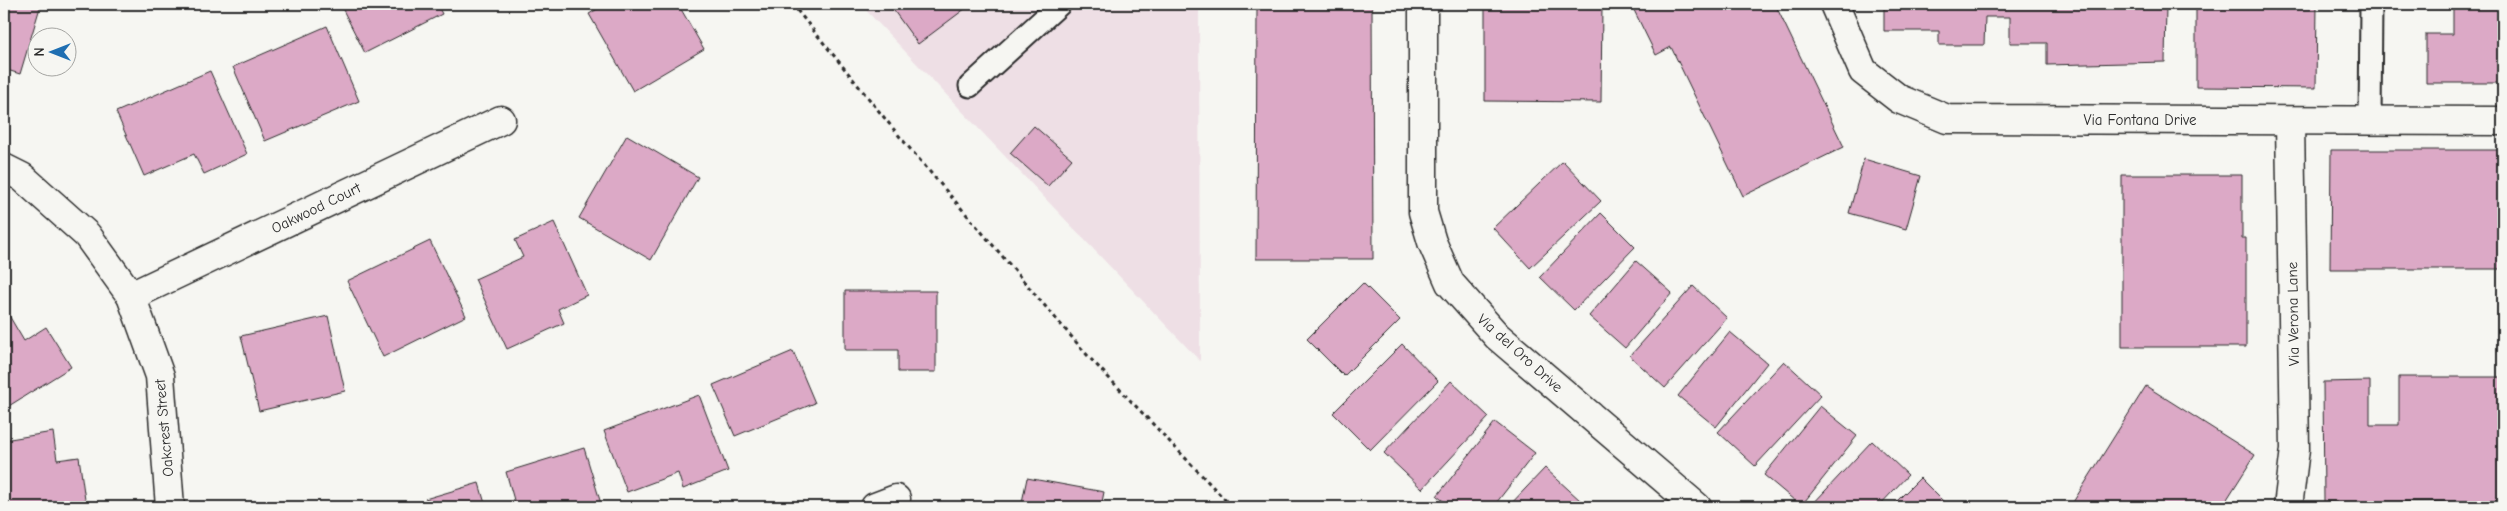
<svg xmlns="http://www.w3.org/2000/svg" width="2507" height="511" font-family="'Comic Neue',sans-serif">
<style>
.built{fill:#eedfe5}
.building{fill:#dca9c6;stroke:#2b2b2b}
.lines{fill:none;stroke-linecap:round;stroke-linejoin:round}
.service-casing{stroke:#2b2b2b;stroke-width:25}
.minor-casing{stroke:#2b2b2b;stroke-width:31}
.path{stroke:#2b2b2b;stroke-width:3;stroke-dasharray:4 4;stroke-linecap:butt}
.service{stroke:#f6f6f2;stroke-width:21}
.minor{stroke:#f6f6f2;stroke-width:28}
.labels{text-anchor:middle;stroke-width:4;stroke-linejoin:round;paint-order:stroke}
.street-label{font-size:15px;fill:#2b2b2b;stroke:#f6f6f2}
</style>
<rect width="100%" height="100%" fill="#f6f6f2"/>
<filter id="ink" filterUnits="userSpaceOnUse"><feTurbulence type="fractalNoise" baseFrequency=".02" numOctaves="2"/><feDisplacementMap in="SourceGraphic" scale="10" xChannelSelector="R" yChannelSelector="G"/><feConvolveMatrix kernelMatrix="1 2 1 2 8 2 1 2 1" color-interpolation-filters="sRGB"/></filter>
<g filter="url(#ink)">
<polygon class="built" points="860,4 1199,4 1200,361"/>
<g class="building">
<polygon points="4,4 41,4 20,74 4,69"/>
<polygon points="340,4 437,4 442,14 365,53"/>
<polygon points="606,4 678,4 704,49 633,91 589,14"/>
<polygon points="889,4 963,4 966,8 918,44"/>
<polygon points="1257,4 1372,4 1373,259 1256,259"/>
<polygon points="1485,4 1602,4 1601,102 1485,101"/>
<polygon points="1631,4 1775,4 1844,147 1743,196 1671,47 1656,55"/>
<polygon points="1884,4 2166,4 2165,62 2047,65 2047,43 2010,43 2010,17 1985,17 1984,45 1939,45 1939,31 1884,31"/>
<polygon points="2196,4 2317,4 2316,88 2196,87"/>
<polygon points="2424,4 2503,4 2503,83 2426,83 2426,34 2453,34 2453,9 2424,9"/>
<polygon points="327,26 359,101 265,141 233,67"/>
<polygon points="210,71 247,154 204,174 194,154 144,176 116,112"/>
<polygon points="1034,126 1072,159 1048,186 1010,153"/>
<polygon points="627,135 698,177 651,260 579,218"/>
<polygon points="2331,150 2501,150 2501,269 2330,269"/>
<polygon points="1864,159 1921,176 1906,229 1849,213"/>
<polygon points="1563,161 1601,201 1530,268 1493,228"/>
<polygon points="2122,175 2242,175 2242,238 2246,238 2246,347 2122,347"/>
<polygon points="1601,213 1635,247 1574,310 1540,277"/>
<polygon points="554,222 587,295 558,309 564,323 507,349 475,279 523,257 515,240"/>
<polygon points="430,241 466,316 383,357 347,281"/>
<polygon points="1636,261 1672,293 1625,348 1589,316"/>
<polygon points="1363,283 1400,320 1344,376 1307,339"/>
<polygon points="1693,286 1727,318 1665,388 1630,356"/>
<polygon points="845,291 936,291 936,372 898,372 898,350 845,350"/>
<polygon points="4,307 24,341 46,327 71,367 4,409"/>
<polygon points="328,316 345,391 259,411 241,336"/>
<polygon points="1730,332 1767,363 1716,427 1678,396"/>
<polygon points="1402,344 1438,381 1370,450 1333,413"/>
<polygon points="793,351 815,403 735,436 713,385"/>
<polygon points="1784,361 1821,395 1755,466 1718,432"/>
<polygon points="2399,377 2503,377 2503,501 2324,502 2323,382 2370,381 2370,425 2399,425"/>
<polygon points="1451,381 1489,417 1422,489 1384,453"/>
<polygon points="2146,386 2255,455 2222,507 2070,507"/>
<polygon points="699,395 728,471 683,489 678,473 627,492 604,431"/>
<polygon points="1820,406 1857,436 1801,506 1764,475"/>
<polygon points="1495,422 1535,453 1493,507 1451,507 1437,496"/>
<polygon points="53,432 57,460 79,457 86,507 4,507 4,440"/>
<polygon points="1872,441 1908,475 1878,507 1810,507"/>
<polygon points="584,448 602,507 516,507 506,472"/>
<polygon points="1545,468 1581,501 1575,507 1508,507"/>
<polygon points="1027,478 1104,492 1101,507 1021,507"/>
<polygon points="1920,478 1949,507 1891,507"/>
<polygon points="479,483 486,507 427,507 425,499"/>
</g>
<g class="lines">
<g class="service-casing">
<g id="service">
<polyline points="970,86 1060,4"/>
<polyline points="2370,121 2371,4"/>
</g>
</g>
<g class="minor-casing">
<g id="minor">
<polyline points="1423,4 1423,212 1432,242 1450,283 1497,336 1697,507"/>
<polyline points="1834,4 1863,71 1899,99 1947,119 2503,121"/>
<polyline points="4,168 22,177 87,235 131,296 160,376 170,507"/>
<polyline points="131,296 501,120"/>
<polyline points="875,507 896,499"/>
<polyline points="2288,507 2295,449 2290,121"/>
</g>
</g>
<polyline class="path" points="792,4 900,137 1088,356 1232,507"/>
<use href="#service" class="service"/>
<use href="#minor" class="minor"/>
</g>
</g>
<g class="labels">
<g class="street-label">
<text x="2140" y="125">Via Fontana Drive</text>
<text transform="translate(316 208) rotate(-26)" y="5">Oakwood Court</text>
<text transform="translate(2293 314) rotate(-91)" y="5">Via Verona Lane</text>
<text transform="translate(1520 353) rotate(42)" y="5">Via del Oro Drive</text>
<text transform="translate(164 428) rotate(-95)" y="5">Oakcrest Street</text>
</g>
</g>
<rect width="2507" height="511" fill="none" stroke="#f6f6f2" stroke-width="20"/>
<rect x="10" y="10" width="2487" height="491" fill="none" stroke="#2b2b2b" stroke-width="2" filter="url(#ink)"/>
<g transform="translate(52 52) rotate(270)"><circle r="24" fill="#f6f6f2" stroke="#a5a5a2"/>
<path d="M0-4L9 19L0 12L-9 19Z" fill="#1f6fb2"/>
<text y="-8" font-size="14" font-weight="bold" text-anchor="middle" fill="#2b2b2b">N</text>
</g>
</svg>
